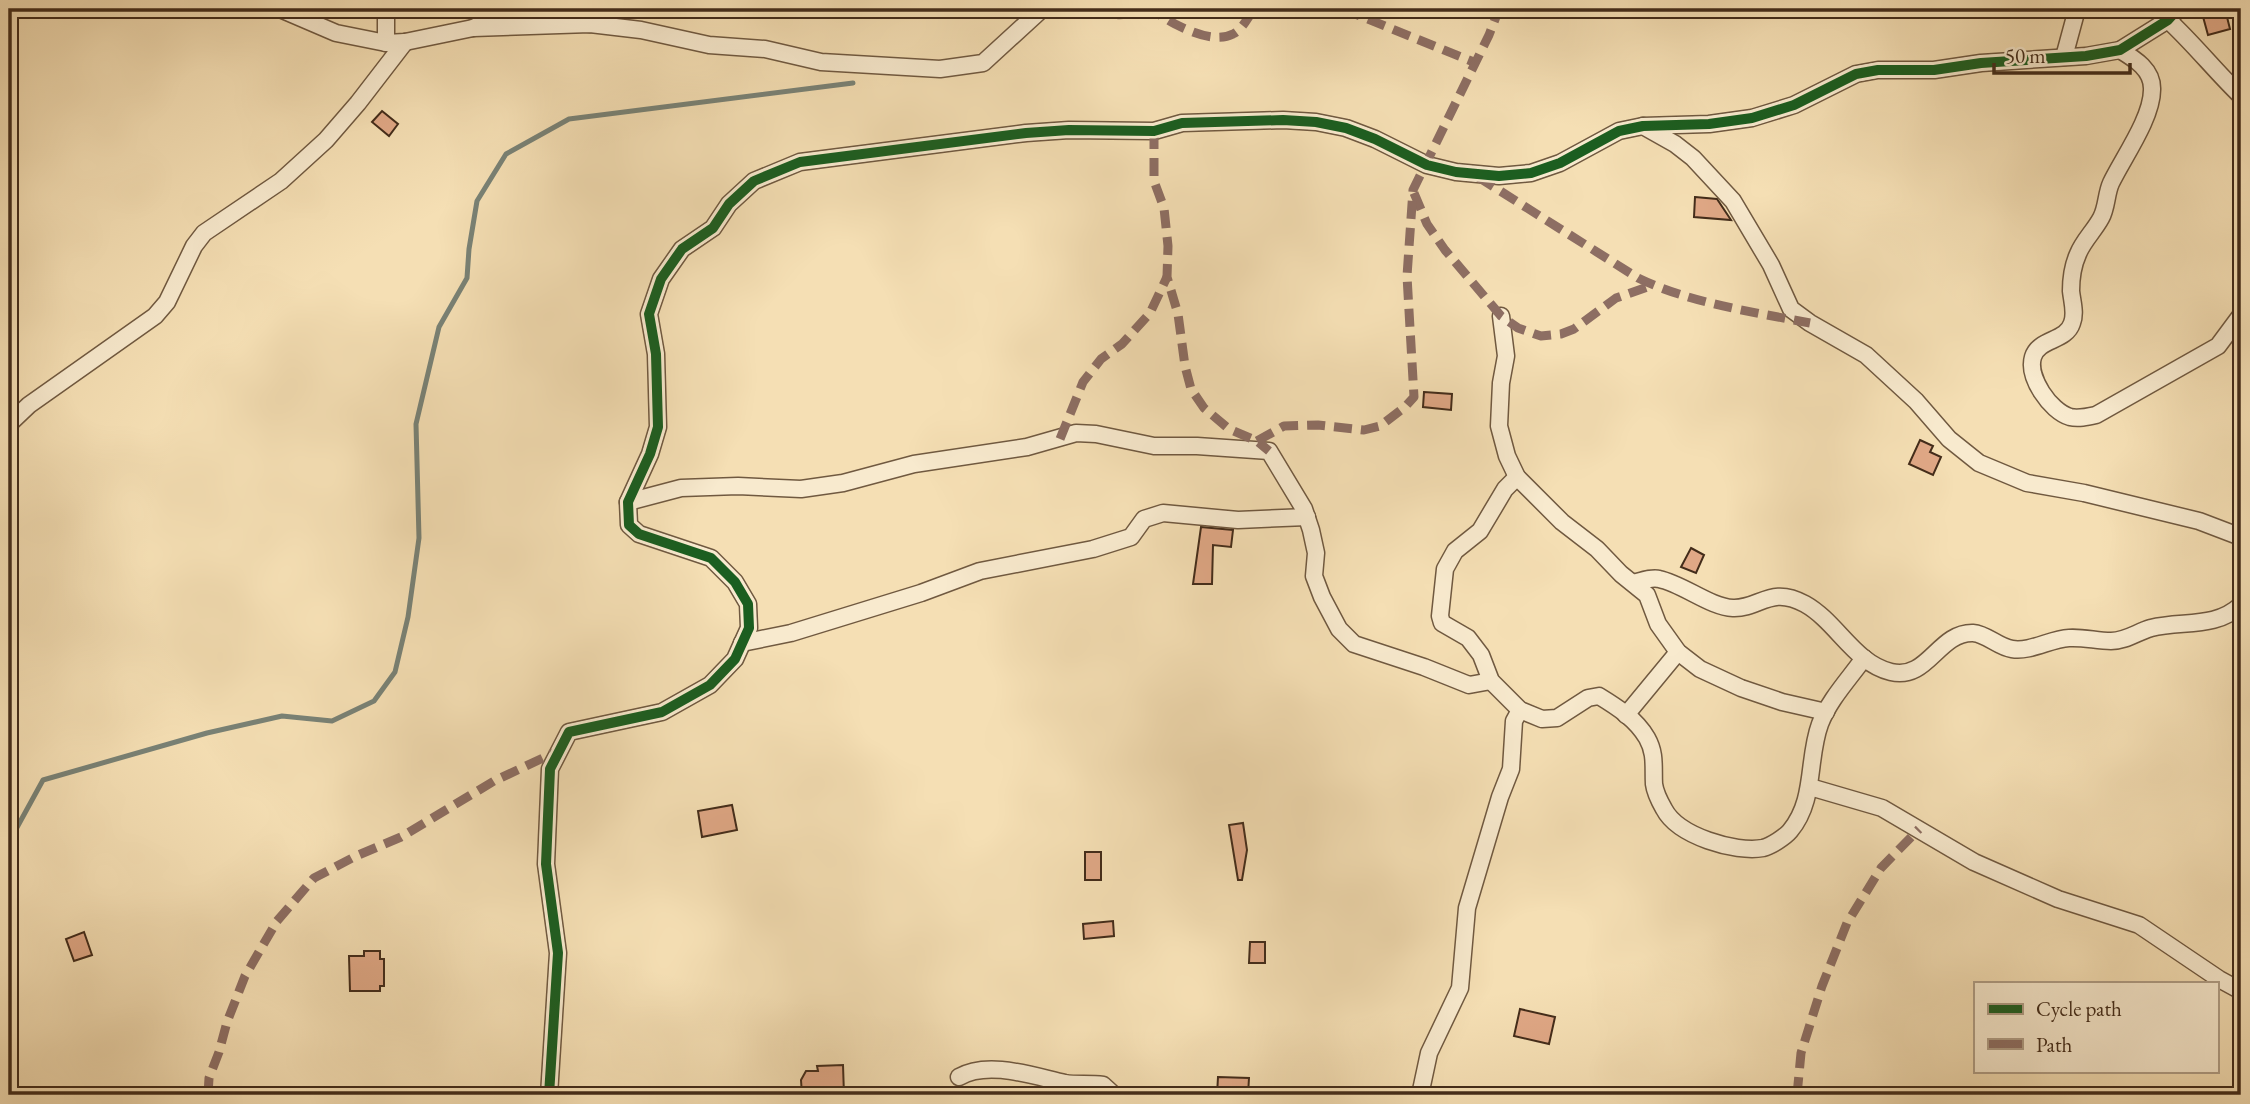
<svg xmlns="http://www.w3.org/2000/svg" width="2250" height="1104" font-family="'EB Garamond',serif">
<style>
.lines{fill:none;stroke-linecap:round;stroke-linejoin:round}
.stream{stroke:#798276;stroke-width:5}
.building{fill:#e0a886;stroke:#432c1a;stroke-width:2}
.minor-casing{stroke:#705940;stroke-width:19}
.minor{stroke:#f8eace;stroke-width:16}
.quiet{stroke:#8d6e63;stroke-width:9;stroke-dasharray:18 9;stroke-linecap:butt}
.cycleway-casing{stroke:#f8eace;stroke-width:15}
.cycleway{stroke:#1b5e20;stroke-width:10}
</style>
<rect width="100%" height="100%" fill="#f5dfb4"/>
<filter id="stains"><feTurbulence type="fractalNoise" baseFrequency=".00286" numOctaves="4"/><feColorMatrix values="0 0 0 0 .2 0 0 0 0 .09 0 0 0 0 .02 0 0 0 .5 -.17"/></filter>
<radialGradient id="worn" r=".72"><stop offset=".6" stop-color="#630" stop-opacity="0"/><stop offset="1" stop-color="#630" stop-opacity=".3"/></radialGradient>
<g class="lines">
<polyline class="stream" points="9,842 43,780 207,733 282,716 332,721 374,701 395,672 408,617 419,538 416,424 439,327 467,278 469,249 477,201 506,154 569,119 853,83"/>
</g>
<g class="building">
<polygon points="2219,9 2225,9 2230,29 2208,35 2202,13"/>
<polygon points="382,111 398,124 389,136 372,122"/>
<polygon points="1695,197 1717,199 1731,220 1694,217"/>
<polygon points="1424,392 1452,394 1451,410 1423,407"/>
<polygon points="1920,440 1933,446 1930,452 1941,457 1933,475 1909,464"/>
<polygon points="1201,527 1233,530 1231,547 1213,545 1212,584 1193,584"/>
<polygon points="1691,548 1704,555 1696,573 1681,567"/>
<polygon points="732,805 737,830 702,837 698,811"/>
<polygon points="1243,823 1247,850 1242,880 1238,880 1229,825"/>
<rect x="1085" y="852" width="16" height="28"/>
<polygon points="1113,921 1114,936 1084,939 1083,924"/>
<polygon points="84,932 92,955 74,961 66,939"/>
<polygon points="1250,942 1265,942 1265,963 1249,963"/>
<polygon points="364,951 380,951 380,959 384,959 384,986 380,986 380,991 350,991 349,956 364,956"/>
<polygon points="1520,1009 1555,1017 1549,1044 1514,1036"/>
<polygon points="843,1065 844,1095 802,1095 801,1080 806,1071 818,1071 817,1066"/>
<polygon points="1218,1077 1249,1078 1248,1095 1217,1095"/>
</g>
<g class="lines">
<g class="minor-casing">
<g id="minor">
<polyline points="280,9 336,33 386,43 405,42 473,28 510,9"/>
<polyline points="386,9 386,43"/>
<path d="M2168,20C2194,44 2216,72 2241,96"/>
<polyline points="590,24 603,9"/>
<polyline points="473,28 590,24 641,30 709,45 765,49 821,62 940,69 983,63 1042,9"/>
<path d="M2120,50C2135,59 2153,70 2152,90C2152,118 2123,158 2111,183C2106,194 2107,207 2101,218C2094,231 2083,241 2078,254C2073,265 2071,279 2071,291C2072,301 2076,313 2072,323C2066,342 2039,338 2033,357C2027,377 2050,411 2070,417C2078,419 2087,417 2096,415L2218,346L2241,315"/>
<polyline points="2064,57 2077,9"/>
<polyline points="1643,126 1675,144 1693,158 1733,201 1771,265 1791,309 1810,323 1866,355 1916,401 1949,439 1979,463 2027,483 2084,493 2199,521 2241,537"/>
<polyline points="1501,316 1506,356 1501,383 1499,426 1507,456 1517,477 1562,522 1597,549 1621,574 1647,595 1658,624 1678,652 1700,669 1741,688 1782,702 1826,712"/>
<polyline points="9,424 29,405 155,316 167,302 194,246 204,233 281,181 326,140 358,103 405,42"/>
<path d="M1517,477L1505,489L1480,531L1455,551L1445,569L1440,616L1442,623L1468,638L1481,655L1491,681L1520,710L1542,719L1557,718L1588,698L1599,696C1617,707 1636,719 1647,738C1656,754 1653,767 1654,784C1655,792 1660,802 1664,809C1678,836 1735,853 1763,848C1771,846 1785,837 1790,831C1816,800 1807,759 1820,724C1829,700 1849,679 1864,658"/>
<polyline points="628,502 681,488 738,486 801,489 843,483 914,464 1027,447 1076,433 1096,434 1154,446 1197,446 1269,451 1304,509 1311,530 1316,553 1314,576 1322,597 1339,629 1354,644 1424,667 1469,685 1491,681"/>
<path d="M1633,583C1641,581 1652,577 1659,579C1683,584 1710,607 1733,608C1760,609 1770,585 1805,604C1837,622 1854,663 1891,672C1928,681 1938,632 1973,633C1987,634 1998,647 2012,649C2031,652 2050,639 2069,638C2083,637 2097,641 2111,641C2126,641 2137,632 2151,628C2183,620 2215,629 2241,605"/>
<polyline points="742,643 791,633 921,593 980,571 1093,549 1131,537 1144,519 1163,513 1238,520 1307,517"/>
<polyline points="1626,715 1678,652"/>
<polyline points="1810,787 1882,808 1974,862 2058,899 2139,925 2219,979 2241,991"/>
<path d="M959,1077C988,1060 1033,1076 1065,1083C1077,1085 1090,1083 1103,1085L1114,1095"/>
<polyline points="549,1095 558,953 546,864 550,769 569,732 662,712 710,685 735,659 749,628 748,604 735,582 711,558 639,534 629,525 628,502 650,454 658,427 656,354 649,314 661,279 682,249 713,228 729,204 754,181 800,162 1026,133 1069,130 1154,131 1182,123 1283,120 1316,122 1346,128 1375,139 1427,165 1456,172 1499,176 1531,173 1560,163 1619,131 1643,126 1709,124 1752,118 1794,105 1856,74 1878,70 1934,70 1981,63 2086,56 2120,50 2168,20 2178,9"/>
<polyline points="1420,1095 1429,1053 1460,988 1467,908 1500,797 1511,769 1514,721 1520,710"/>
</g>
</g>
<use href="#minor" class="minor"/>
<g class="quiet">
<path d="M1091,9C1118,23 1135,7 1156,13C1163,16 1169,21 1175,24C1191,32 1216,43 1233,34C1242,30 1248,17 1254,9"/>
<polyline points="1343,9 1476,63"/>
<polyline points="1154,131 1154,181 1164,208 1168,246 1167,277 1178,314 1185,366 1191,389 1204,408 1229,429 1257,441 1269,451"/>
<path d="M1478,177L1638,278C1690,303 1753,312 1810,323"/>
<polyline points="1414,193 1427,224 1445,250 1501,316 1518,328 1541,336 1561,334 1574,329 1616,298 1653,285"/>
<polyline points="1060,439 1083,382 1101,359 1122,344 1150,313 1167,277"/>
<polyline points="1257,441 1284,426 1318,425 1364,430 1380,426 1405,407 1414,397 1407,276 1413,190 1489,35 1499,9"/>
<polyline points="208,1095 209,1078 219,1052 227,1022 245,976 277,921 314,878 356,856 401,837 494,781 558,751"/>
<polyline points="1797,1095 1801,1053 1822,986 1847,923 1881,868 1919,829"/>
</g>
<g class="cycleway-casing">
<polyline id="cycleway" points="549,1095 558,953 546,864 550,769 569,732 662,712 710,685 735,659 749,628 748,604 735,582 711,558 639,534 629,525 628,502 650,454 658,427 656,354 649,314 661,279 682,249 713,228 729,204 754,181 800,162 1026,133 1069,130 1154,131 1182,123 1283,120 1316,122 1346,128 1375,139 1427,165 1456,172 1499,176 1531,173 1560,163 1619,131 1643,126 1709,124 1752,118 1794,105 1856,74 1878,70 1934,70 1981,63 2086,56 2120,50 2168,20 2178,9"/>
</g>
<use href="#cycleway" class="cycleway"/>
</g>
<rect width="2250" height="1104" fill="none" stroke="#f5dfb4" stroke-width="35"/>
<rect x="10" y="10" width="2229" height="1083" fill="none" stroke="#432c1a" stroke-width="3.5"/>
<rect x="18" y="18" width="2215" height="1069" fill="none" stroke="#432c1a" stroke-width="2"/>
<rect x="1974" y="982" width="245" height="91" fill="#f8eace" stroke="#b09e86" stroke-width="2"/>
<rect x="1988" y="1004" width="35" height="10" fill="#1b5e20" stroke="#b09e86" stroke-width="2"/>
<text x="2036" y="1016" font-size="21" fill="#432c1a">Cycle path</text>
<rect x="1988" y="1039" width="35" height="10" fill="#8d6e63" stroke="#b09e86" stroke-width="2"/>
<text x="2036" y="1052" font-size="21" fill="#432c1a">Path</text>
<path d="M1994 63v10h136v-10" fill="none" stroke="#432c1a" stroke-width="3.5"/>
<text x="2005" y="63" font-size="21" fill="#432c1a" stroke="#f8eace" stroke-width="5" paint-order="stroke">50 m</text>
<rect width="100%" height="100%" filter="url(#stains)"/>
<rect width="100%" height="100%" fill="url(#worn)"/>
</svg>
